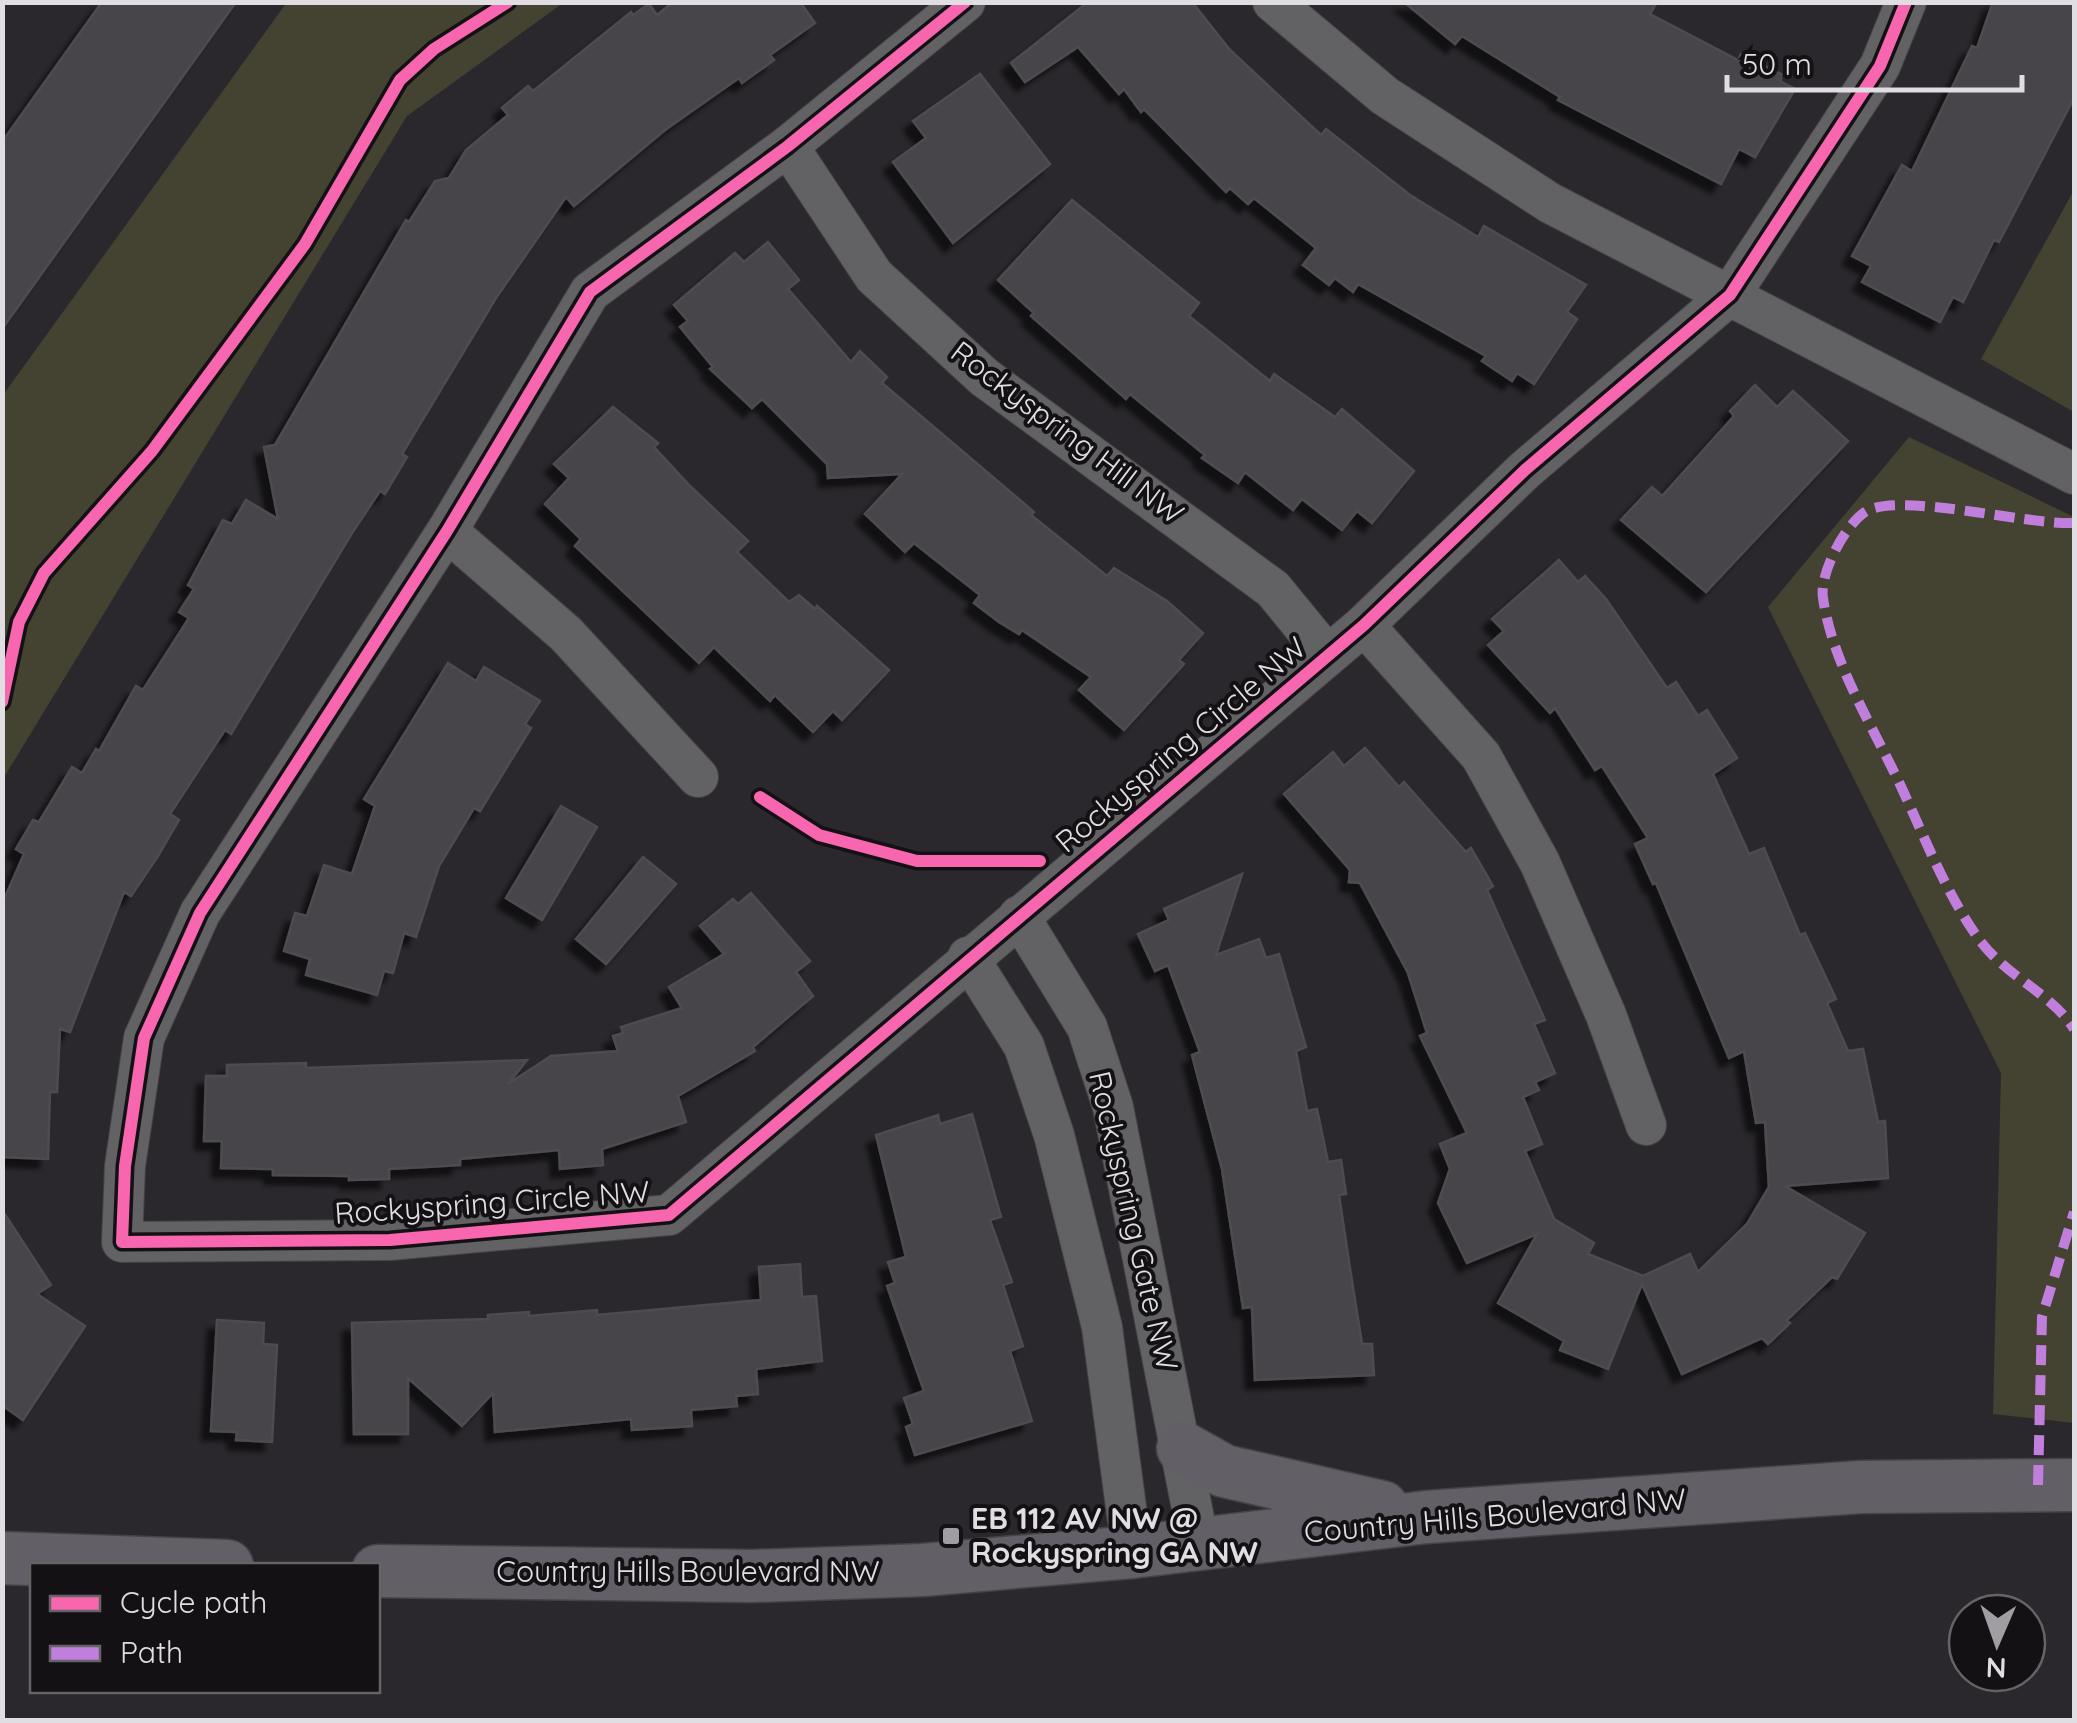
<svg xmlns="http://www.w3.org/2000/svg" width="2077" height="1723" font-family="Quicksand,sans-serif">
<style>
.green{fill:#444231}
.building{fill:#464448;stroke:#4e4c50;stroke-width:2.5;filter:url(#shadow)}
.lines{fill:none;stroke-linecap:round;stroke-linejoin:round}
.minor-casing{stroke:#454346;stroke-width:42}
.major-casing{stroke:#454346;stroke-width:55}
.minor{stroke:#626164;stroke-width:40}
.major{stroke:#625f66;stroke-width:52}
.quiet{stroke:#c07fdc;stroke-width:10;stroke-dasharray:20 10;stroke-linecap:butt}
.cycleway-casing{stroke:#131114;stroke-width:19}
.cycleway{stroke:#f766af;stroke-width:12}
.poi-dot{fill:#a19ea3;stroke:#131114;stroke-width:4}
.labels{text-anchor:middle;stroke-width:8;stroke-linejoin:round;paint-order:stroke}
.street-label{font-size:30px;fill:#e0dee2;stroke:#131114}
.poi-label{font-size:30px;font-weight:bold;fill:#e0dee2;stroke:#131114;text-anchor:start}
</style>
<defs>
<filter id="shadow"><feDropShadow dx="-9" dy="9" stdDeviation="2.5" flood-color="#0009"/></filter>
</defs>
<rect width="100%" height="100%" fill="#2b282d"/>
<g class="green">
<polygon points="287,2 563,3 407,116 3,779 3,395"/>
<polygon points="2074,190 2074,412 1981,359"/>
<polygon points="1909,437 2074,517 2074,1423 1993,1414 2001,1073 1768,607"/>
</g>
<g class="building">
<polygon points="102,2 236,2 2,329 2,142"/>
<polygon points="673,2 800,2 815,23 770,55 774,60 742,83 739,78 665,130 574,206 566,197 496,298 402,454 407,457 385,494 380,491 352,533 231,734 225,730 170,814 179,820 158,856 131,896 124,892 70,1032 60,1029 57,1092 50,1092 48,1159 2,1157 2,904 24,854 16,849 33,820 39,822 72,767 82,773 96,749 99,751 136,686 143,690 189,618 179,612 194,589 188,585 223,520 232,524 246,500 278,519 264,447 275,445 406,220 409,222 435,181 449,178 466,150 508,115 502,108 528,86 533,91 631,12 633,15 649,4 657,15"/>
<polygon points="1088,2 1192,2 1230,50 1321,135 1326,129 1410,195 1478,237 1484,226 1586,285 1567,312 1577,319 1534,384 1517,373 1512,381 1482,361 1486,356 1358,284 1353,292 1335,278 1329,285 1303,265 1316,248 1254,198 1248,204 1230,188 1226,192 1144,109 1141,112 1124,89 1119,94 1078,47 1025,82 1011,63"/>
<polygon points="1404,2 1657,2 1650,14 1738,60 1741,54 1783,75 1780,81 1795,89 1755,157 1739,149 1721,184 1558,100 1560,97 1462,36 1455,44"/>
<polygon points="1993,2 2074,2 2074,98 1999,242 1994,240 1963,302 1953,297 1940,322 1862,282 1871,266 1852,256 1902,165 1912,171 1972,46 1977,48"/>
<polygon points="980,74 1050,164 953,243 893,162 926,138 913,121"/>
<polygon points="1072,200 1199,303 1189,316 1270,381 1274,374 1335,417 1342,409 1414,471 1372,523 1357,511 1342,530 1302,499 1293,510 1245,472 1238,483 1202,458 1205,455 1130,394 1126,399 1031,316 1034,313 998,280"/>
<polygon points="768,242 799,280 788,289 851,362 860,351 887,377 882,383 1034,512 1031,515 1107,576 1114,568 1167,601 1203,633 1179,660 1184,664 1124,730 1079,690 1091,677 1022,630 1019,634 999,622 974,603 980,595 914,543 905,552 865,514 902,474 828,478 827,464 762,399 752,408 710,369 713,367 680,327 688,321 674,305 735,253 744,262"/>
<polygon points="1755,385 1777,407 1793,391 1848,441 1706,592 1621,520 1652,487 1662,496 1734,416 1730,411"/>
<polygon points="613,407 658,443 654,447 690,486 748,541 737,552 789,602 799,595 815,609 817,606 889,670 842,720 833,711 813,732 775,695 770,701 714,647 699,663 575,546 581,539 545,504 569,478 554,464"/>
<polygon points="1559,560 1578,582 1585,576 1606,599 1667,688 1676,682 1698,716 1707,710 1737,758 1713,774 1749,854 1764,848 1800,935 1805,933 1836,999 1827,1003 1848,1051 1863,1049 1878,1122 1885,1121 1888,1178 1785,1186 1865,1233 1837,1279 1832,1277 1787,1320 1790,1323 1768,1344 1762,1338 1682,1374 1642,1284 1608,1369 1560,1350 1564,1341 1498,1303 1537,1234 1467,1263 1438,1203 1450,1169 1440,1144 1467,1133 1420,1036 1427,1033 1408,973 1360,883 1349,882 1350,870 1284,794 1333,752 1344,766 1365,748 1399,787 1404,782 1466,852 1471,848 1493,886 1487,890 1545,1020 1534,1024 1555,1073 1535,1082 1539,1090 1523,1097 1542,1144 1525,1151 1554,1219 1594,1243 1588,1254 1643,1276 1690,1254 1698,1272 1747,1224 1769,1187 1765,1122 1756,1123 1744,1051 1729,1058 1656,883 1653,884 1635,844 1648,838 1602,766 1595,770 1555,708 1550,713 1488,645 1504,631 1492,619"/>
<polygon points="448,663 476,681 484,667 540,701 525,724 531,728 480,811 474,808 439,866 416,937 404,933 393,973 384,971 377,995 306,975 310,959 284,951 295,913 307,916 324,865 352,874 375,806 364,799"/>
<polygon points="561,806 597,827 542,920 506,898"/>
<polygon points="643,857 676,884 606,964 576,939"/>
<polygon points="1242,874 1216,955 1259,939 1266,958 1279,954 1306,1047 1296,1051 1307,1111 1317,1109 1328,1162 1341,1160 1346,1194 1339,1195 1349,1262 1362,1344 1372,1344 1374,1375 1255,1380 1252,1307 1243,1308 1222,1169 1192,1055 1200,1052 1168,965 1155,971 1138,934 1169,920 1164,909"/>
<polygon points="751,893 810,961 796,972 813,996 753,1047 755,1051 678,1096 686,1122 602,1149 603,1165 560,1169 559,1150 460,1159 460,1165 389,1169 389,1179 349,1180 349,1176 273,1175 273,1169 221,1168 222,1141 204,1141 206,1076 227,1076 227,1065 306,1063 306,1068 527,1060 508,1084 551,1056 618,1051 613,1036 623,1033 621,1027 682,1008 669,987 724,954 700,926 733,899 738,904"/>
<polygon points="972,1114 1001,1217 990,1220 1012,1282 1003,1285 1023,1346 1010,1351 1032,1421 915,1455 906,1427 913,1424 904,1398 924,1391 887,1286 895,1283 888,1262 906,1257 876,1135 938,1115 940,1124"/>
<polygon points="2,1210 51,1285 37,1294 85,1326 23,1420 2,1405"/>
<polygon points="800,1264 802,1297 816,1296 822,1361 756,1369 758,1394 736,1396 737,1406 691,1410 692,1426 632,1430 631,1419 495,1432 493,1393 462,1426 408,1378 408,1434 354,1434 352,1323 488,1319 488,1315 529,1312 529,1316 597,1310 597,1315 761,1300 759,1267"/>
<polygon points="217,1320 264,1323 263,1344 277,1345 272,1442 236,1440 237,1432 211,1431"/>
</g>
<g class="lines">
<g class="minor-casing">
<g id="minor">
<polyline points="965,2 788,146 590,292 447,531 200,913 144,1038 125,1166 122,1242 390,1240 669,1215 1364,625 1525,470 1730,295 1880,66 1906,2"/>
<polyline points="1273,2 1385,96 1550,203 2074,474"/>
<polyline points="788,146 874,276 984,377 1273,589 1327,655"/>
<polyline points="447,531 566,634 698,777"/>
<polyline points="1364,625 1481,756 1540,863 1606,1015 1646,1125"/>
<polyline points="1019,916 1087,1027 1113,1107 1199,1544"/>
<polyline points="968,957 1024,1046 1054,1135 1102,1327 1132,1552"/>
</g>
</g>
<g class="major-casing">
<g id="major">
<polyline points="1183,1448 1224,1471 1382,1507"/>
<polyline points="2,1558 227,1566"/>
<polyline points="378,1571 752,1576 923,1570 1132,1552 1427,1517 1861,1487 2074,1485"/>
</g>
</g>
<use href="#minor" class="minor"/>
<use href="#major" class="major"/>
<g class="quiet">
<path d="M2074,523C2025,525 1897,491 1865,512C1845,525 1819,574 1823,598C1832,661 1871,724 1898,780C1924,835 1945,893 1981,942C2008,977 2053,995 2074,1029"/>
<polyline points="2038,1485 2042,1317 2074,1212"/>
</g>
<g class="cycleway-casing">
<g id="cycleway">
<polyline points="965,2 788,146 590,292 447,531 200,913 144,1038 125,1166 122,1242 390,1240 669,1215 1364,625 1525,470 1730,295 1880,66 1906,2"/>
<polyline points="2,702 19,622 44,573 152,451 305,244 400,80 434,49 508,2"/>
<polyline points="760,797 819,835 917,861 1040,861"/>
</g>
</g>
<use href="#cycleway" class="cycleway"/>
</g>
<rect class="poi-dot" x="941" y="1526" width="20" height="20" rx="5"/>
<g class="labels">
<g class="street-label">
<text transform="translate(1067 433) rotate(37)" y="10">Rockyspring Hill NW</text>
<text transform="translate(1181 745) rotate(-40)" y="10">Rockyspring Circle NW</text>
<text transform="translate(492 1203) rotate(-4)" y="10">Rockyspring Circle NW</text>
<text transform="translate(1133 1221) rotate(77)" y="10">Rockyspring Gate NW</text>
<text transform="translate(1495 1516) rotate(-5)" y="10">Country Hills Boulevard NW</text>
<text x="688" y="1582">Country Hills Boulevard NW</text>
</g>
<g class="poi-label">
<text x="971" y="1529">EB 112 AV NW @<tspan x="971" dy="34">Rockyspring GA NW</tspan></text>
</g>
</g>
<rect width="2077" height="1723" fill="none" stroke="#e0dee2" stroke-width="10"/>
<rect x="30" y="1563" width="350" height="130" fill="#131114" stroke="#656366" stroke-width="2.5"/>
<rect x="50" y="1596" width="50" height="15" fill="#f766af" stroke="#656366" stroke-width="2.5"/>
<text x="120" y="1613" font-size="30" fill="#e0dee2">Cycle path</text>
<rect x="50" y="1646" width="50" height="15" fill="#c07fdc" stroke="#656366" stroke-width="2.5"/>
<text x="120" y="1663" font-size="30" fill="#e0dee2">Path</text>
<g transform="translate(1997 1643) rotate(182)"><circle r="48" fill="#131114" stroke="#656366" stroke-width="2.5"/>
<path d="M0-8L18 38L0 25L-18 38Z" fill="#a19ea3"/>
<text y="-15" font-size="28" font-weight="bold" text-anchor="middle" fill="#e0dee2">N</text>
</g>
<path d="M1727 75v15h295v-15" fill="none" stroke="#e0dee2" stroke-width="5"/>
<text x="1742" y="75" font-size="30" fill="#e0dee2" stroke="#131114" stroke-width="8" paint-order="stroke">50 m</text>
</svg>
